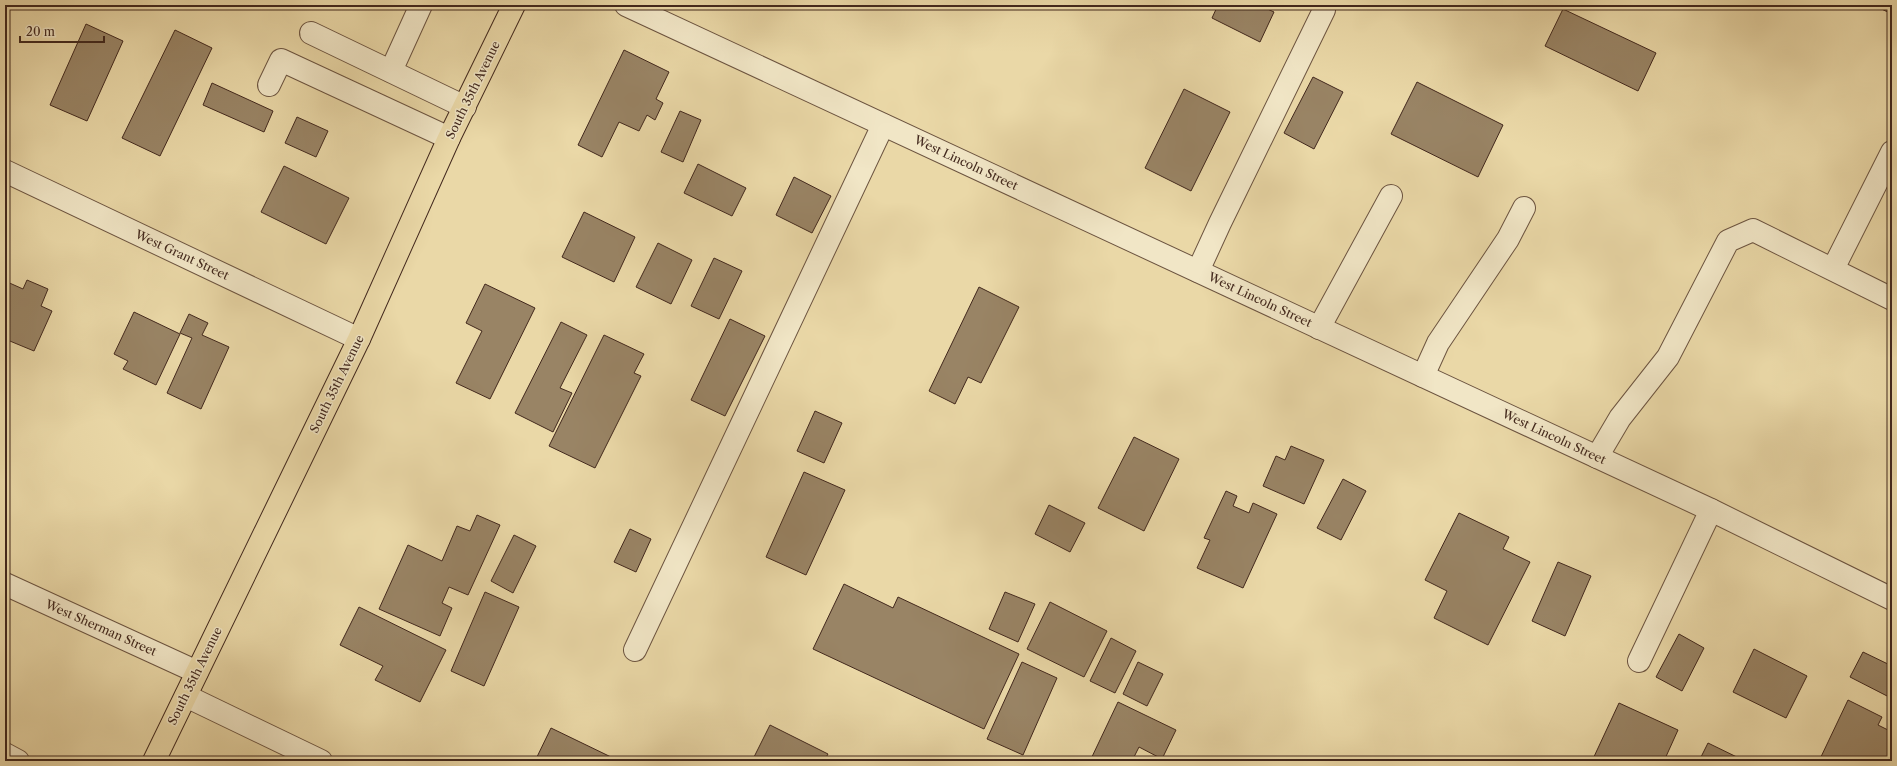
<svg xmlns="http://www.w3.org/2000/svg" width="1897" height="766" font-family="'Libre Caslon Text',serif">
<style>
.building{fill:#998465;stroke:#42281d}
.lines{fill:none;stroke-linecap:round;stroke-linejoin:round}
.minor-casing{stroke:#6c5440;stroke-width:24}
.major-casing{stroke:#42281d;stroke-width:24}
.minor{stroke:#f1e6c6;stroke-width:22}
.major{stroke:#ead8a7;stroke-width:22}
.labels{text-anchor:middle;stroke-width:3;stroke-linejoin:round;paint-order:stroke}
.street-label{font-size:12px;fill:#42281d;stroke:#f1e6c6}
</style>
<rect width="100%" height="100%" fill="#ead8a7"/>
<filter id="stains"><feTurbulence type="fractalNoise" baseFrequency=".005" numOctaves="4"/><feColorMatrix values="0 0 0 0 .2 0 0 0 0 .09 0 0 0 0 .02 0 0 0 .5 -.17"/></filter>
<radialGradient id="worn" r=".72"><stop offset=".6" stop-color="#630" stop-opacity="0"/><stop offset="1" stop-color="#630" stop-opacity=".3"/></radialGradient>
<g class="building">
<polygon points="1218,5 1259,5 1274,12 1260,42 1212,18"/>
<polygon points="1873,5 1892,5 1892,14"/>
<polygon points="1563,9 1656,53 1638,91 1545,46"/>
<polygon points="86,24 123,41 87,121 50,105"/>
<polygon points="175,30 212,48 160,156 122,138"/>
<polygon points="624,50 669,72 656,99 663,103 655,120 647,115 639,131 619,122 602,157 578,145"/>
<polygon points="1313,77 1343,92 1314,149 1284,133"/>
<polygon points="1417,82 1503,125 1478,177 1391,134"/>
<polygon points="212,83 273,111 264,132 203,105"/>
<polygon points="1184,89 1230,112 1191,191 1145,168"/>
<polygon points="680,111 701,120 683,162 661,152"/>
<polygon points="297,117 328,131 316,157 285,143"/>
<polygon points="698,164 746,188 732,216 684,193"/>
<polygon points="284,166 349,198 326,244 261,212"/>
<polygon points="794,177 831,196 812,233 776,215"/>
<polygon points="584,212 635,237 614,282 562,257"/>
<polygon points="658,243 692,260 671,304 636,287"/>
<polygon points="714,258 742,271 719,319 691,306"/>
<polygon points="27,280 48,289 41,306 52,311 34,351 5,339 5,281 23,289"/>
<polygon points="485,284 535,308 490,399 456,383 482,331 466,323"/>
<polygon points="979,287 1019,307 981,383 968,377 955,404 929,391"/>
<polygon points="134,312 180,334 156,385 123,369 128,361 114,354"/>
<polygon points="189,314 208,323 202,335 229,347 201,409 167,393 192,338 180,333"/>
<polygon points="730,319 765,336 725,416 691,400"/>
<polygon points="561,322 587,335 560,388 572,393 553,432 515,413"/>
<polygon points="604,335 644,354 634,373 641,376 595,468 549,446"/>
<polygon points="815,411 842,423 824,463 797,451"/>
<polygon points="1134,437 1179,459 1144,531 1098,508"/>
<polygon points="1291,446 1324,460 1304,504 1263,486 1276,456 1285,460"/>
<polygon points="804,472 845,490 806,575 766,557"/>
<polygon points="1343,479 1366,491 1341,540 1317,528"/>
<polygon points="1226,491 1237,496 1233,506 1249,513 1253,503 1277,514 1243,588 1197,568 1210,540 1204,538"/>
<polygon points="1049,505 1085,523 1070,552 1035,534"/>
<polygon points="1459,513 1509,537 1503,549 1530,562 1488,645 1434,618 1447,591 1425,580"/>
<polygon points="477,515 500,525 468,595 449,587 442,603 452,608 440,636 379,609 408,545 442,561 457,526 470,531"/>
<polygon points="630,529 651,539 636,572 614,562"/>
<polygon points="514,535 536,546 513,593 491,581"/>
<polygon points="1558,562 1591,576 1565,636 1532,621"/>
<polygon points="844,584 893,608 898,597 1019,654 984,729 813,649"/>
<polygon points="485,592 519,607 484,686 451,671"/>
<polygon points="1005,592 1035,604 1018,642 989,629"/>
<polygon points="1050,602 1107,631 1084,677 1027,649"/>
<polygon points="359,607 446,650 420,702 375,680 383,666 340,645"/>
<polygon points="1679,634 1704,648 1682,691 1656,677"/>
<polygon points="1111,638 1136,651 1115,693 1090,681"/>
<polygon points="1754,649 1807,676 1786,718 1733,692"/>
<polygon points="1863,652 1892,666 1891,698 1850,677"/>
<polygon points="1022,662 1057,678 1023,755 987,739"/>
<polygon points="1138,662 1163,674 1147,706 1123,694"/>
<polygon points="1848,700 1882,717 1878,725 1892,732 1892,751 1887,761 1819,761"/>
<polygon points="1118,702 1176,730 1162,759 1139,747 1132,761 1090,761"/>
<polygon points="1619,703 1678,730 1664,761 1592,761"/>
<polygon points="770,725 828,754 824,761 752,761"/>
<polygon points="551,728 611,757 609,761 535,761"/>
<polygon points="1708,743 1745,761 1699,761"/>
</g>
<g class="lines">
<g class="minor-casing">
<g id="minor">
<polyline points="626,5 1711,510 1892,599"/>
<polyline points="311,33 465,107"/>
<polyline points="391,71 421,5"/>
<polyline points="269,85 281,60 449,138"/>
<polyline points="5,171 359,339"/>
<polyline points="1833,269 1892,152"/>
<polyline points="1198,271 1220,223 1324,10"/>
<polyline points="1319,328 1391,196"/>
<polyline points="1423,376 1438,343 1508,239 1524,208"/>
<polyline points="1597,457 1620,418 1668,357 1728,241 1753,230 1892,299"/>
<polyline points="5,584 197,672"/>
<polyline points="635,650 883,125"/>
<polyline points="1639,661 1711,510"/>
<polyline points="186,696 321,761"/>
<polyline points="5,754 18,761"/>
</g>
</g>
<g class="major-casing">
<polyline id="major" points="154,761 359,339 449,138 514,5"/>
</g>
<use href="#minor" class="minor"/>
<use href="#major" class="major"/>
</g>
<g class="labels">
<g class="street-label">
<text transform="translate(473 90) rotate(-64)" y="4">South 35th Avenue</text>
<text transform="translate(966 163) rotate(25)" y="4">West Lincoln Street</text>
<text transform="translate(182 255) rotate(25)" y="4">West Grant Street</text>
<text transform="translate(1260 300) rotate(25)" y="4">West Lincoln Street</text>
<text transform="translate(337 384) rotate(-64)" y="4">South 35th Avenue</text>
<text transform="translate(1554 437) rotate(25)" y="4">West Lincoln Street</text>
<text transform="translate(101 628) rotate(24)" y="4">West Sherman Street</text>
<text transform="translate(195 676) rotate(-64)" y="4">South 35th Avenue</text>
</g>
</g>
<rect width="1897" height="766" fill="none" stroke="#ead8a7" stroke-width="20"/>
<rect x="6" y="6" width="1885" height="754" fill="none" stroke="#42281d" stroke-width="2"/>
<rect x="10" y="10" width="1877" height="746" fill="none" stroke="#42281d"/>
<path d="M20 36v6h84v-6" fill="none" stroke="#42281d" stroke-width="2"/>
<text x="26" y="36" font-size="12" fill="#42281d" stroke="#f1e6c6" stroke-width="3" paint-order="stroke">20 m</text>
<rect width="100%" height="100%" filter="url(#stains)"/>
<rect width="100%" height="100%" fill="url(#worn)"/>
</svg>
